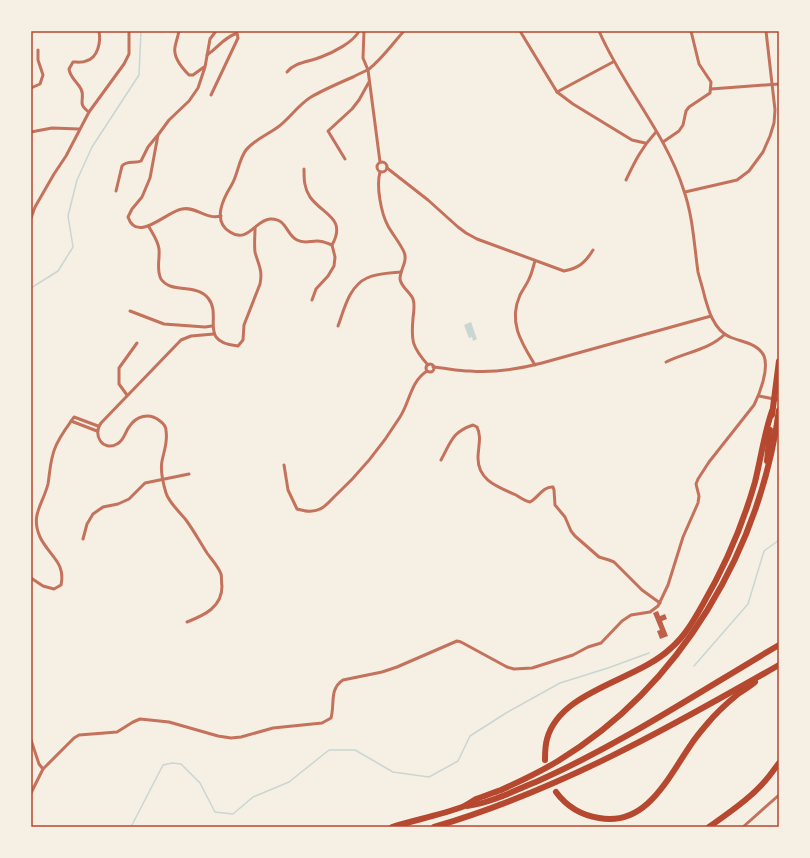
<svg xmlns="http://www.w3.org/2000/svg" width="810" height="858" font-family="'Noto Serif',serif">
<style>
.water{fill:#c9d6d2}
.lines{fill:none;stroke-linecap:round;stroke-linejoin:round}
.stream{stroke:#c9d6d2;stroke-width:1.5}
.building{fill:#bf614a}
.minor{stroke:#c5725c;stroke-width:3}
.motorway{stroke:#b5482f;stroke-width:6}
.neatline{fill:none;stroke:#b5482f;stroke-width:1.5}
</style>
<rect width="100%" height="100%" fill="#f6efe4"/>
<polygon class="water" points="471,322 477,339 473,341 472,337 469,338 464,325"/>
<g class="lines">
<g class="stream">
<polyline points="31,288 58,271 73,247 68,216 77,180 92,147 139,75 141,31"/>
<polyline points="694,666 748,604 764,551 779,540"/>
<polyline points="132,825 163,765 172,763 181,764 200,783 215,812 233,814 253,797 289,782 329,750 355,750 393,772 429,777 458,761 470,736 506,713 560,683 608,668 649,653"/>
</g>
</g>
<polygon class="building" points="658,611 660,616 665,614 667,619 662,621 668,636 660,639 657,631 660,630 653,613"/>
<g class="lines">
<g class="minor">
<path d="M179,31C178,36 176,42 175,47C173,57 182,68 189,75H193L204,67"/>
<path d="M216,31L210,39L205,67L198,88L189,101L169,120L158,135L150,178L142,197L132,209L128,217C137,244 167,211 182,209C196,206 206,220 221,216"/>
<polyline points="364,31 363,58 368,70 380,162"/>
<polyline points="520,31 557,92 573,104 632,140 645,143"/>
<path d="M207,55C220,46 222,39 237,33L238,38L211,95"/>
<path d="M287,72C295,62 309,62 321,57C332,53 354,42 359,31"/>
<polyline points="31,88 40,84 43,75 38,60 38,50"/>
<polyline points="711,89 779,84"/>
<polyline points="557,92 613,62"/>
<path d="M89,112C76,103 86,99 81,89C77,81 70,78 69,69L73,62C77,62 82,63 86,61C98,58 101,42 99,31"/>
<polyline points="31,132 52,128 79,129"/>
<polyline points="663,142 679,131 683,125 686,111 689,107 710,93 711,82 699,64 691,31"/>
<polyline points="345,159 328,131 352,109 359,100 369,82"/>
<circle cx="382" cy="167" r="5"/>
<path d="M387,168L428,200L458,227L466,233L477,239L564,271C579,268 585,263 593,250"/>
<path d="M304,169C304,179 304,188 310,197C323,215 347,218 332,245L335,257L334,266L328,276L316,289L312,300"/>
<path d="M380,172C376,186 381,213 388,226C393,235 400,243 404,252C408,262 400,269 400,279C401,287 410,292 413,299C415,305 414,311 413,318C411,341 412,347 428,365"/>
<path d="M626,180C635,161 642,147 656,132"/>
<path d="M116,191L122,166C127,160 135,164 141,161L148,147L157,136"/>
<polyline points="685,192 737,180 749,171 763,152 770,136 774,123 775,110 766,31"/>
<polyline points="31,218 35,207 54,174 66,156 89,112 124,64 129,54 129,31"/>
<path d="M149,227C153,234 158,241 159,249C160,259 156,270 161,279C171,294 196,283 208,298C223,316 197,342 238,346L243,340L244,325L260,284C263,270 258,264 255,252C254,244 255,236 255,228"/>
<path d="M332,245C327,243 323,241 317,241C310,241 304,244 297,240C286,235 287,218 270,219C255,220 248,244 230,232C212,221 223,199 231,186C238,175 238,161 246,150C254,140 267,135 278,127C290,118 298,105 311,97C325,89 339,83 353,77C358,74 364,72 369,69C382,59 393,43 404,31"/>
<polyline points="130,311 164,324 205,327 212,326"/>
<path d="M338,326C344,310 349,286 367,278C377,273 390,273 401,272"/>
<path d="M666,362C686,352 709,350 725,334"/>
<circle cx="430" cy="368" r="4"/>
<path d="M535,365C521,342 508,322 520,295C523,289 527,284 529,279C532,273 533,267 535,261"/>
<path d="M433,367C446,368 458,371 470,371C494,373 519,369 542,363L711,316"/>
<polyline points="127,395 119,384 119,368 137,343"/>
<polyline points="759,396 779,400"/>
<polyline points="71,421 97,431"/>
<path d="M441,460C451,442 452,432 473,425L477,427C482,437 478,447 478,458C478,481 499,487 516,495C521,498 525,501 530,502C538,498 543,486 553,487L554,490L555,505L565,517L571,531L575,536L599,557L609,560L614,562L642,590L660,603"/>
<path d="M284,465L288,490L297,509C305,511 312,513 320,509C325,507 330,501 334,497C359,474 382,446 400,417C410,402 410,382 427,371"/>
<polyline points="83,539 87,524 93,514 103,507 118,504 129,499 145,483 189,474"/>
<path d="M31,578L43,586L54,589L61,585C66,562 49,556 40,537C30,515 43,504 48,484C50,472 50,460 55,448C59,437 67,427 74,417L98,426"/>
<path d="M187,622C205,615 222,607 222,586C221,582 222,577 221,574C218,566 212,560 207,553C200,542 194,531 186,520C180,512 169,503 166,493C163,483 160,471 162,461C164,451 168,441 166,431C166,427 163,423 160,421C149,412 136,416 129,427C125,432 124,441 117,444C103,452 92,435 101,423L181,340L191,336L214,334"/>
<polyline points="31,740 39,764 43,769"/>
<path d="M31,793L43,769L74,738L79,735L117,732L133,722L140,719L169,722L218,736L231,738L241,737L273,728L322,723L331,718C335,704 329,689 343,680L382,672L397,667L457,641L461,642L507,667L514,669L532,668L573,655L588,647L601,643L622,621L631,615L650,612L658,606L668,585L683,537L698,503L699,496L696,484L698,479L709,462L754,405C760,393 769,369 764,356C758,343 741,342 730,337C722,334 716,326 712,318C709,312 707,304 705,298C703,289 700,280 698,272C694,244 693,217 684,191C666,133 623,87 599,31"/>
<polyline points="743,827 779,795"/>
</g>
<g class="motorway">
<polyline points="772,415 779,361"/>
<polyline points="767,461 770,430"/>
<path d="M545,760C545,753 545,746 547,739C560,690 637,681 671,648C685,636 694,620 703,604C725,566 743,524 755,482C761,458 764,434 772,411"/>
<path d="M556,792C567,807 580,815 599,818C646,827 668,778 690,746C695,738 701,731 707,724C716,713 727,703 738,694C743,690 750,687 755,682"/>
<path d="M467,806C491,803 516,790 538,781C623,743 699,692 779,645"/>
<path d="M392,827C415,820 440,815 462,807C467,805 471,802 476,799C484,796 493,793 501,790C521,781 540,772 558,761C681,686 760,550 779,410"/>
<path d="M434,827C557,791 669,728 779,665"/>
<path d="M709,827C730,812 754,796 770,775C773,771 776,767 779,763"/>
</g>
</g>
<rect width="810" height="858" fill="none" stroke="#f6efe4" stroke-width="64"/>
<rect x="32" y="32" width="746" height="794" class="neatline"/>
</svg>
